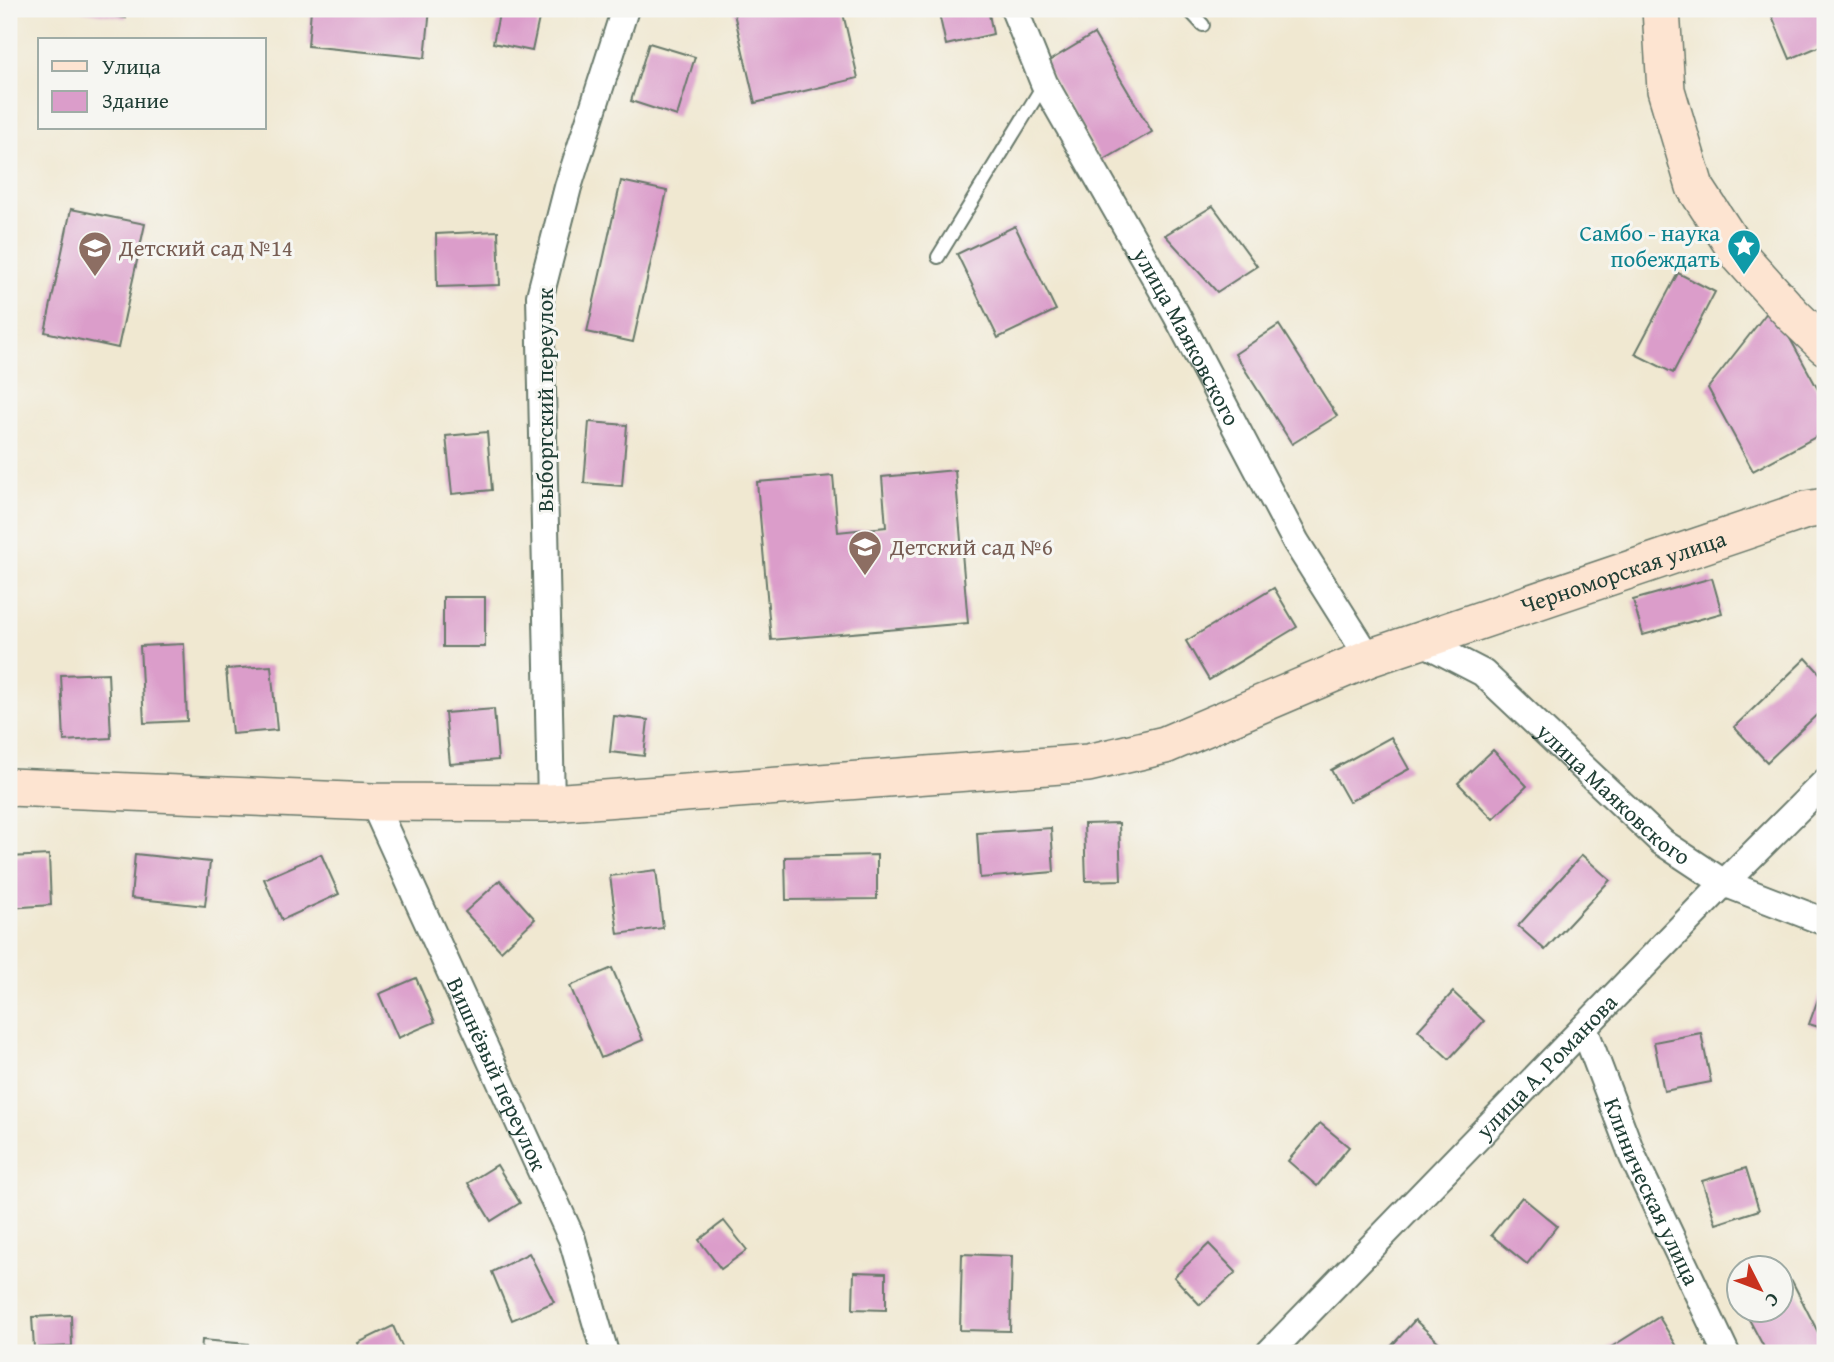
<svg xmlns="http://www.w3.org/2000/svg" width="1834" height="1362" font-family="'Gentium Book Plus',serif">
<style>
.building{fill:#db9dca}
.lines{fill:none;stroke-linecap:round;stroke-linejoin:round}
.lane-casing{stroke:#68796b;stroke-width:16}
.street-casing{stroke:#68796b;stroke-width:30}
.secondary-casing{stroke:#68796b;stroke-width:40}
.lane{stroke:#fff;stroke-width:12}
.street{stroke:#fff;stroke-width:26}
.secondary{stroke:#fde4d1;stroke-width:37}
.labels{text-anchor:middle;stroke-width:6;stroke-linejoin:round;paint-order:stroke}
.culture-label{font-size:23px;fill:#0d838f;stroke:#f6f6f2;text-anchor:end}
.education-label{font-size:23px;fill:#785e54;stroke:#f6f6f2;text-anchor:start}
.street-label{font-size:23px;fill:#1f3d34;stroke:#f6f6f2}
</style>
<rect width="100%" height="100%" fill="#f6f6f2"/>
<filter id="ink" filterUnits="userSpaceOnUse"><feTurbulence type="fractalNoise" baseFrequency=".0143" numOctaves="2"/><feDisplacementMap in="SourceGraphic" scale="14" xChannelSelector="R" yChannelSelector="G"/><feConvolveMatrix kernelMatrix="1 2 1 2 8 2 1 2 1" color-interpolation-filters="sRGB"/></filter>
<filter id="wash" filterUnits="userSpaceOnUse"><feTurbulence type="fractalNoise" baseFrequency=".00686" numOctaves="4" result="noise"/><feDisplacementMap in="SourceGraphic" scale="28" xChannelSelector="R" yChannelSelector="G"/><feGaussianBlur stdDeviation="1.57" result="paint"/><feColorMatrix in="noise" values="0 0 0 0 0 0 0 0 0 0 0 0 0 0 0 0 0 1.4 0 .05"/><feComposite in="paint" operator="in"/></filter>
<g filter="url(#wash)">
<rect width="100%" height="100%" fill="#f0e8d1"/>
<g id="blocks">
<g class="building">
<polygon points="71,9 127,9 126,18"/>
<polygon points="311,9 430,9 425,58 308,46"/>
<polygon points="500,9 541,9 532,51 493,43"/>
<polygon points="733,9 842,9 858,78 755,103"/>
<polygon points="938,9 988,9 993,34 946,45"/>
<polygon points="1769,9 1825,9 1825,44 1790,59"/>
<polygon points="1094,34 1152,132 1102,161 1044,64"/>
<polygon points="649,43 695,57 677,116 631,101"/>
<polygon points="621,181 667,191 633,342 587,332"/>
<polygon points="1213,206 1257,266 1217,292 1165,235"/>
<polygon points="71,209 145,224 118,348 45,332"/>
<polygon points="1015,226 1056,310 998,338 957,254"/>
<polygon points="498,231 500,285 437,287 436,234"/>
<polygon points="1678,273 1715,292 1673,373 1635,354"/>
<polygon points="1772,306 1825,402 1825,432 1753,471 1708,388"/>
<polygon points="1279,325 1337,416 1292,444 1235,354"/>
<polygon points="589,422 627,425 622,486 584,483"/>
<polygon points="487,432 492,490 452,494 446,436"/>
<polygon points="955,470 968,623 771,640 757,482 833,476 838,532 886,527 882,477"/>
<polygon points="1712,578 1722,613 1643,635 1633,600"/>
<polygon points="1274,588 1297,627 1209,680 1186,641"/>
<rect x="443" y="597" width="42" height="50"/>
<polygon points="184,644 187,721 144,723 140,646"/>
<polygon points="1806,658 1825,679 1825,707 1767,762 1734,727"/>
<polygon points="271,666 277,730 232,734 226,669"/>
<polygon points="108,673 111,738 64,741 61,675"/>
<polygon points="494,709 498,760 450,764 445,713"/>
<polygon points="614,716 648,720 644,756 610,752"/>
<polygon points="1391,737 1409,769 1349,802 1331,770"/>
<polygon points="1493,750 1527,786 1493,819 1458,783"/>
<polygon points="1119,823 1121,880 1086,881 1084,824"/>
<polygon points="1051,828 1054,872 980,878 977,833"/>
<polygon points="135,854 210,862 205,906 131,898"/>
<polygon points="321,854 339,894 282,920 264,879"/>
<polygon points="49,855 51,905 9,908 9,857"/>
<polygon points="877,855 877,899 786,900 785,857"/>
<polygon points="1582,855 1610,880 1545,950 1518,926"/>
<polygon points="656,870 663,928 618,934 610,876"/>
<polygon points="500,880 535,919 501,951 465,912"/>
<polygon points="612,968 643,1040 601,1058 570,986"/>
<polygon points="416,978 435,1022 398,1038 379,994"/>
<polygon points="1822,988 1825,989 1825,1029 1809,1024"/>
<polygon points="1453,992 1484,1021 1449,1059 1418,1030"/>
<polygon points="1701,1033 1711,1082 1664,1091 1654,1042"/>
<polygon points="1320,1123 1349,1147 1317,1186 1288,1161"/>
<polygon points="497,1165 520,1203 491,1221 468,1183"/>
<polygon points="1746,1168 1759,1210 1716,1224 1702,1181"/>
<polygon points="1522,1197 1557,1226 1527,1264 1491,1235"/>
<polygon points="724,1221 747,1250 721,1269 699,1240"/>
<polygon points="1209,1244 1236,1272 1200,1305 1174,1277"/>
<polygon points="529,1253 554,1302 512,1320 492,1272"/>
<polygon points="962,1254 1012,1256 1010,1331 960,1330"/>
<polygon points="854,1272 886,1273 886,1310 853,1309"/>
<polygon points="1792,1281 1825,1346 1825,1353 1767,1353 1744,1310 1782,1310 1782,1287"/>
<polygon points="71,1315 72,1346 34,1348 32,1317"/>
<polygon points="1659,1317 1681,1353 1610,1353 1608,1349"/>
<polygon points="1415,1320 1444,1347 1438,1353 1385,1353"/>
<polygon points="393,1326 405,1353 362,1353 358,1343"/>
<polygon points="202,1340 248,1344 248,1353 201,1353"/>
</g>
</g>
</g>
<g filter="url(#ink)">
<use href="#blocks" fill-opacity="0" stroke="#68796b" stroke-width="2"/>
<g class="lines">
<g class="lane-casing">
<g id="lane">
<polyline points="1188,9 1203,25"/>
<polyline points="938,257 1044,84"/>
</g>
</g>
<g class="street-casing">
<g id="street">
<path id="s1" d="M1014,9L1044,83L1176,314L1296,542L1369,658"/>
<path id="s2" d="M1421,641L1483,673L1662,842L1724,883L1825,922"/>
<path id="s3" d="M373,802L572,1239L605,1353"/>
<polyline points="551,803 540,296 568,187 625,9"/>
<path id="s4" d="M1584,1028L1633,1157L1726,1353"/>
<path id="s5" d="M1269,1353L1724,883L1825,782"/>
</g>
</g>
<g class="secondary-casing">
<g id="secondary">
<polyline points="1661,9 1666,90 1695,187 1740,256 1792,314 1825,346"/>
<path id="s6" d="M9,787L373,802L551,803L1088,763L1165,745L1369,658L1806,510L1825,507"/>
</g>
</g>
<use href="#lane" class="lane"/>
<use href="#street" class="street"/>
<use href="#secondary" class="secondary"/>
</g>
</g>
<defs>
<g id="sight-pin" transform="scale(1.75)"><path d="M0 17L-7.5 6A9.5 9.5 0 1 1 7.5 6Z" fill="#0f9aa8" stroke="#f6f6f2"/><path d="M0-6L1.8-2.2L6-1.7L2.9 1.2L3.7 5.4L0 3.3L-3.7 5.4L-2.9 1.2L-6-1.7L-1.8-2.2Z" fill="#fff"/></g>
<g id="school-pin" transform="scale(1.75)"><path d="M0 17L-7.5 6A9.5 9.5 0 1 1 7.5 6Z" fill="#8d6e63" stroke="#f6f6f2"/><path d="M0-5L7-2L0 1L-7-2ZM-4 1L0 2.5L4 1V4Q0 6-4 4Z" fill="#fff"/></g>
</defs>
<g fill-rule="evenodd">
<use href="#sight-pin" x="1744" y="246"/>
<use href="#school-pin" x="95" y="248"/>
<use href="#school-pin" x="865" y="547"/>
</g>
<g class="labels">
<g class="culture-label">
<text x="1720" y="241">Самбо - наука<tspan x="1720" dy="26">побеждать</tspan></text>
</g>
<g class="education-label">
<text x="119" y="256">Детский сад №14</text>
<text x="890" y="555">Детский сад №6</text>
</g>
<g class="street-label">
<text dy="8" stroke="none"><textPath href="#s1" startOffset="371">улица Маяковского</textPath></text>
<text transform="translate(545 400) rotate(-90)" y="8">Выборгский переулок</text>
<text dy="8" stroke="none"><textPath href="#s6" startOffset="1650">Черноморская улица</textPath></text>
<text dy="8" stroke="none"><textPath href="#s2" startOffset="248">улица Маяковского</textPath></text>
<text dy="8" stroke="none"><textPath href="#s5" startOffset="399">улица А. Романова</textPath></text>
<text dy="8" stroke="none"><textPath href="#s3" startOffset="299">Вишнёвый переулок</textPath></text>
<text dy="8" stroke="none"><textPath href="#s4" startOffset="177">Клиническая улица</textPath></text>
</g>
</g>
<rect width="1834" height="1362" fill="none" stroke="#f6f6f2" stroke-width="35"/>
<rect x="38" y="38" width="228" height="91" fill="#f6f6f2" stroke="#a0aca6" stroke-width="2"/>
<rect x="52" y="61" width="35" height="10" fill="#fde4d1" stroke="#a0aca6" stroke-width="2"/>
<text x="102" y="74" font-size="21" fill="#1f3d34">Улица</text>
<rect x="52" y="91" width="35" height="21" fill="#db9dca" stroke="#a0aca6" stroke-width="2"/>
<text x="102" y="108" font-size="21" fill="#1f3d34">Здание</text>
<g transform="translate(1760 1289) rotate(132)"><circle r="33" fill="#f6f6f2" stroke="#a0aca6" stroke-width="2"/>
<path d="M0-5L12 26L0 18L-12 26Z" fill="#c8321e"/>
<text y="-10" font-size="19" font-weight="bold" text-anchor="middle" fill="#1f3d34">С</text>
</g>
</svg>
